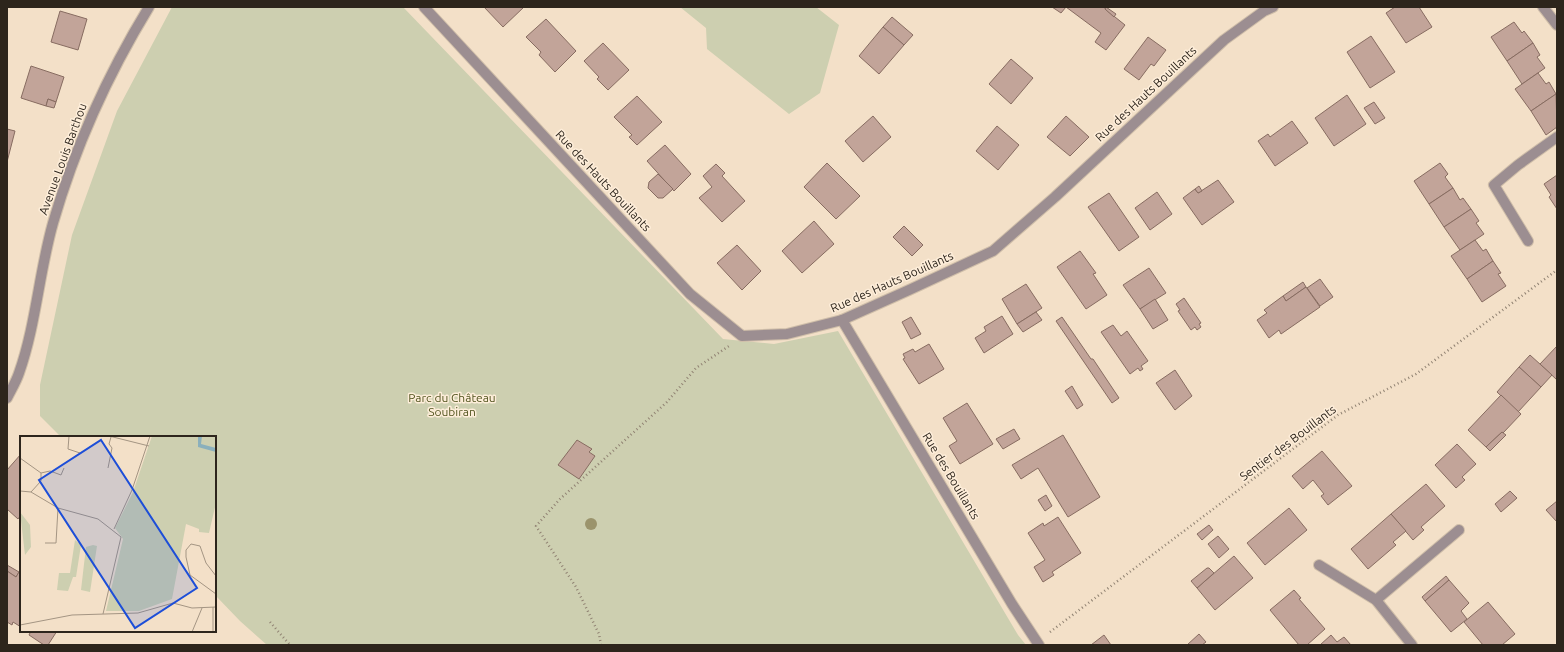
<svg xmlns="http://www.w3.org/2000/svg" width="1564" height="652" font-family="Ubuntu,sans-serif">
<style>
.green{fill:#cdcfb0}
.building{fill:#c2a499;stroke:#876c61}
.lines{fill:none;stroke-linecap:round;stroke-linejoin:round}
.street-casing{stroke:#cfbea9;stroke-width:12}
.path{stroke:#908272;stroke-width:2.5;stroke-dasharray:1 3;stroke-linecap:butt}
.street{stroke:#9c8e91;stroke-width:10}
.tree{fill:#9b946c}
.labels{text-anchor:middle;stroke-width:3;stroke-linejoin:round;paint-order:stroke}
.street-label{font-size:12px;fill:#2d251c;stroke:#feeeda}
.park-label{font-size:12px;fill:#535520;stroke:#feeeda}
.inset-road{fill:none;stroke:#a49583;stroke-width:1}
.view{fill:#1d4ed8;fill-opacity:0.15;stroke:#1d4ed8;stroke-width:2}
.inset-edge{fill:none;stroke:#2d251c;stroke-width:2}
</style>
<rect width="100%" height="100%" fill="#f3e0c8"/>
<g class="green">
<polygon points="172,7 403,7 723,339 774,344 838,331 1018,635 1026,645 267,645 240,621 215,595 215,437 61,437 40,416 40,385 72,235 117,111"/>
<polygon points="680,7 816,7 839,25 820,93 789,114 707,49 706,28"/>
</g>
<g class="building">
<polygon points="484,7 524,7 503,27"/>
<polygon points="1052,7 1066,7 1061,13"/>
<polygon points="1066,7 1106,7 1105,9 1125,25 1106,50 1095,42 1101,33"/>
<polygon points="1106,7 1116,14 1114,17 1105,9"/>
<polygon points="1395,7 1419,7 1432,27 1406,43 1386,13"/>
<polygon points="60,11 87,19 78,50 51,42"/>
<polygon points="892,17 913,35 904,45 883,27"/>
<polygon points="546,19 576,51 555,72 539,55 541,52 526,37"/>
<polygon points="1514,22 1522,33 1524,31 1533,43 1507,61 1491,37"/>
<polygon points="883,27 904,45 879,74 859,56"/>
<polygon points="1371,36 1395,72 1370,88 1347,52"/>
<polygon points="1148,37 1166,50 1154,66 1151,64 1139,80 1124,69"/>
<polygon points="603,43 629,70 608,90 597,79 599,77 584,61"/>
<polygon points="1533,43 1540,55 1537,57 1545,68 1522,84 1507,61"/>
<polygon points="1011,59 1033,78 1011,104 989,84"/>
<polygon points="31,66 64,77 56,102 48,99 46,106 21,98"/>
<polygon points="1538,73 1546,84 1549,82 1556,94 1531,111 1515,89"/>
<polygon points="1556,94 1557,127 1546,135 1531,111"/>
<polygon points="1347,95 1366,124 1334,146 1315,118"/>
<polygon points="637,96 662,122 637,145 629,137 632,135 614,117"/>
<polygon points="48,99 56,102 54,108 46,106"/>
<polygon points="1374,102 1385,118 1375,124 1364,108"/>
<polygon points="873,116 891,137 863,162 845,141"/>
<polygon points="1066,116 1089,137 1070,156 1047,137"/>
<polygon points="1292,121 1308,143 1275,166 1258,141 1268,134 1270,137"/>
<polygon points="997,126 1019,145 998,170 976,151"/>
<polygon points="7,129 15,131 7,162"/>
<polygon points="665,145 691,174 674,191 647,161"/>
<polygon points="827,163 860,196 836,219 804,187"/>
<polygon points="1440,163 1448,174 1445,177 1453,188 1429,204 1414,181"/>
<polygon points="716,164 725,173 722,176 745,201 722,222 699,198 712,187 703,176"/>
<polygon points="658,174 673,189 663,198 658,198 648,188 649,182"/>
<polygon points="1557,175 1557,209 1549,197 1551,195 1544,184"/>
<polygon points="1218,180 1234,202 1202,225 1183,198 1195,189 1198,193"/>
<polygon points="1199,186 1202,191 1198,193 1195,189"/>
<polygon points="1453,188 1460,200 1463,198 1471,209 1444,227 1429,204"/>
<polygon points="1157,192 1172,214 1150,230 1135,208"/>
<polygon points="1109,193 1139,237 1119,251 1088,207"/>
<polygon points="1471,209 1479,221 1476,223 1484,234 1460,250 1444,227"/>
<polygon points="814,221 834,244 802,273 782,251"/>
<polygon points="904,226 923,245 912,256 893,237"/>
<polygon points="1475,240 1483,251 1486,249 1493,261 1467,279 1451,256"/>
<polygon points="737,245 761,271 742,290 717,263"/>
<polygon points="1080,251 1096,273 1093,274 1107,295 1086,309 1057,267"/>
<polygon points="1493,261 1501,273 1498,274 1506,286 1482,302 1467,279"/>
<polygon points="1149,268 1166,293 1140,309 1123,285"/>
<polygon points="1320,279 1333,297 1320,306 1307,288"/>
<polygon points="1303,282 1306,287 1286,301 1283,296"/>
<polygon points="1026,284 1042,308 1017,324 1002,299"/>
<polygon points="1306,287 1320,307 1281,334 1279,330 1269,338 1257,320 1267,313 1264,310 1283,296 1286,301"/>
<polygon points="1184,298 1201,323 1199,324 1201,327 1197,330 1195,327 1191,330 1178,311 1180,310 1176,304"/>
<polygon points="1155,299 1168,320 1153,329 1140,309"/>
<polygon points="1036,312 1042,320 1023,332 1017,324"/>
<polygon points="1002,316 1013,334 984,353 975,338 986,331 984,327"/>
<polygon points="911,317 921,334 911,339 902,322"/>
<polygon points="1062,317 1091,359 1093,359 1119,398 1112,403 1056,321"/>
<polygon points="1113,325 1121,336 1127,331 1148,361 1141,366 1143,369 1140,371 1138,368 1130,374 1101,332"/>
<polygon points="929,344 944,369 919,384 903,359 905,358 903,354 913,349 915,352"/>
<polygon points="1557,346 1557,380 1540,364"/>
<polygon points="1530,355 1552,375 1541,387 1519,367"/>
<polygon points="1519,367 1541,387 1518,412 1497,392"/>
<polygon points="1175,370 1192,396 1175,410 1156,383"/>
<polygon points="1072,386 1083,405 1077,409 1065,391"/>
<polygon points="1501,395 1521,414 1503,433 1502,432 1486,447 1468,430"/>
<polygon points="967,403 993,444 960,464 949,446 957,441 943,418"/>
<polygon points="1014,429 1020,439 1003,449 996,439"/>
<polygon points="1502,432 1506,435 1490,451 1486,447"/>
<polygon points="1063,435 1100,497 1068,517 1038,468 1021,479 1012,465"/>
<polygon points="577,440 592,449 589,452 595,456 579,479 558,465"/>
<polygon points="1457,444 1476,464 1462,477 1465,480 1456,488 1435,465"/>
<polygon points="1322,451 1352,486 1328,505 1321,496 1324,494 1313,480 1303,489 1292,476"/>
<polygon points="21,454 21,515 18,519 7,509 7,470"/>
<polygon points="1426,484 1445,506 1421,527 1424,530 1413,540 1391,514"/>
<polygon points="1510,491 1517,498 1501,512 1495,504"/>
<polygon points="1046,495 1052,506 1045,511 1038,500"/>
<polygon points="1557,501 1557,522 1546,510"/>
<polygon points="1289,508 1307,530 1265,565 1247,543"/>
<polygon points="1391,514 1406,531 1393,542 1396,545 1368,569 1351,549"/>
<polygon points="1058,517 1081,553 1052,572 1054,575 1043,582 1034,567 1045,560 1028,533 1043,523 1044,526"/>
<polygon points="1209,525 1213,530 1202,540 1197,534"/>
<polygon points="1218,536 1229,549 1219,558 1208,544"/>
<polygon points="1234,556 1253,578 1215,610 1197,588"/>
<polygon points="7,565 19,572 16,577 7,571"/>
<polygon points="1207,568 1209,568 1214,573 1197,588 1191,581"/>
<polygon points="7,571 16,577 19,572 21,574 21,627 13,622 12,625 7,622"/>
<polygon points="1446,576 1449,580 1425,601 1422,597"/>
<polygon points="1449,580 1469,603 1461,611 1467,619 1451,632 1425,601"/>
<polygon points="1294,590 1301,598 1299,599 1325,629 1307,645 1299,645 1270,610"/>
<polygon points="1488,602 1515,634 1502,645 1483,645 1464,622"/>
<polygon points="27,631 57,631 48,645 44,645 29,635 30,633"/>
<polygon points="1199,634 1206,642 1202,645 1187,645"/>
<polygon points="1104,635 1111,645 1091,645"/>
<polygon points="1331,635 1337,642 1344,637 1351,645 1320,645"/>
</g>
<g class="lines">
<g class="street-casing">
<g id="street">
<polyline points="424,7 690,294 742,336 787,334 842,320 909,290 993,251 1055,197 1224,40 1264,11 1273,7"/>
<polyline points="1543,7 1557,25"/>
<polyline points="1528,241 1494,185 1518,165 1557,137"/>
<polyline points="842,320 1012,604 1039,645"/>
<path d="M7,398C11,390 16,382 19,373C36,325 39,272 53,223C75,147 108,74 149,7"/>
<polyline points="1319,565 1376,600 1412,645"/>
<polyline points="1376,600 1459,530"/>
</g>
</g>
<g class="path">
<polyline points="270,622 290,645"/>
<polyline points="1050,632 1338,415 1416,374 1557,270"/>
<polyline points="601,645 599,634 576,587 536,526 560,499 667,402 696,368 729,346"/>
</g>
<use href="#street" class="street"/>
</g>
<circle class="tree" cx="591" cy="524" r="6"/>
<g class="labels">
<g class="street-label">
<text transform="translate(1146 94) rotate(-43)" y="4">Rue des Hauts Bouillants</text>
<text transform="translate(63 159) rotate(-70)" y="4">Avenue Louis Barthou</text>
<text transform="translate(603 181) rotate(47)" y="4">Rue des Hauts Bouillants</text>
<text transform="translate(892 282) rotate(-24)" y="4">Rue des Hauts Bouillants</text>
<text transform="translate(1288 443) rotate(-37)" y="4">Sentier des Bouillants</text>
<text transform="translate(951 476) rotate(59)" y="4">Rue des Bouillants</text>
</g>
<g class="park-label">
<text x="452" y="402">Parc du Château<tspan x="452" dy="14">Soubiran</tspan></text>
</g>
</g>
<g transform="translate(20 436)">
<rect width="196" height="196" fill="#f3e0c8"/>
<path d="M132,0H196V67L189,97L179,96V93L166,88L152,163L119,175H86L103,103L95,92L113,56ZM0,76L10,89L11,111L5,119ZM55,104L61,109L56,141H53L48,155L37,154L39,137H50ZM73,109L77,110L70,156L61,154L66,111Z" fill="#cdcfb0"/>
<path d="M178,0H182L181,8L196,12V16L178,11Z" fill="#8bb0bc"/>
<path class="inset-road" d="M49,0L48,13L60,17M89,0L129,10M0,22L21,37V45L11,56M88,32L92,12L89,8L91,1M21,37L30,35L41,39L44,32M0,55L11,56L38,72L78,83L101,101L83,178M94,93L112,54L130,0M25,107H36L38,72M196,140L186,127L180,110L171,108L166,114V121L170,139L196,158M193,171V196M0,189L52,179L118,177L153,167L172,172L196,171M172,196L182,172"/>
<path class="view" d="M81,4L177,152L115,192L19,44Z"/>
<rect width="196" height="196" class="inset-edge"/>
</g>
<rect width="1564" height="652" fill="none" stroke="#2d251c" stroke-width="16"/>
</svg>
